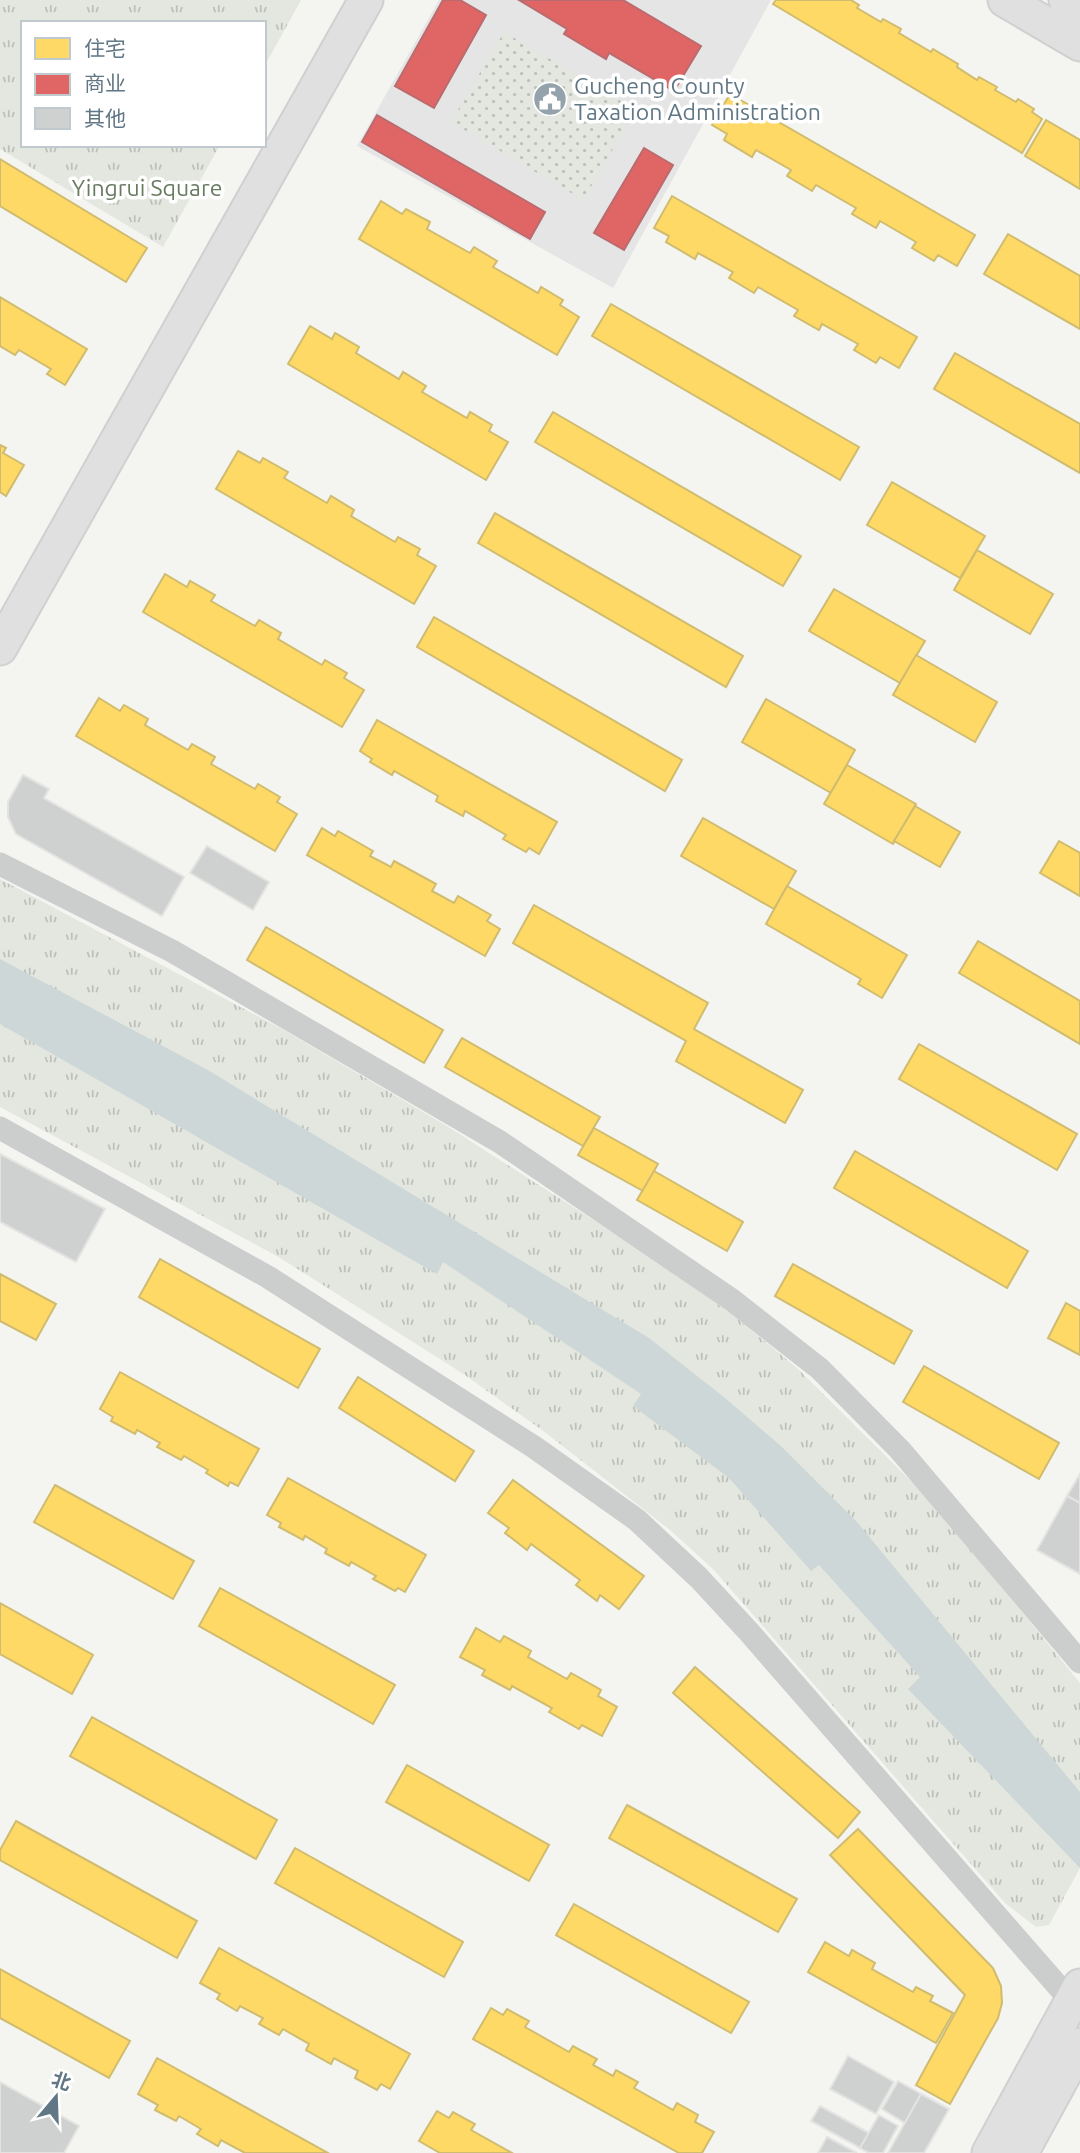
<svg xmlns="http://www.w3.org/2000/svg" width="1080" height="2153" font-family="Ubuntu,'Noto Sans SC',sans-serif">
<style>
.built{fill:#e4e5e4}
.grass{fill:url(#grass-dots)}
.park{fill:url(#park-tufts)}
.water{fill:#cdd7d8}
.homes{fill:#ffd966;stroke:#d0bc6f;stroke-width:2}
.shops{fill:#e06666;stroke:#ba6b6f;stroke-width:2}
.building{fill:#cfd1d0;stroke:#e3e3e1;stroke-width:2}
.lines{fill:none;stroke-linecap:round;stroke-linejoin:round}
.secondary-casing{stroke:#cfd1d1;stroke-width:37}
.street{stroke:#cccdcd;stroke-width:23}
.secondary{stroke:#e0e0e0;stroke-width:33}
.labels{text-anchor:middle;stroke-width:7;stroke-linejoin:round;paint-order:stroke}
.poi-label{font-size:23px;fill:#617785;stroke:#fff;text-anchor:start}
.park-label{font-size:23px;fill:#687b61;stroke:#fff}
</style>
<defs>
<pattern id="grass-dots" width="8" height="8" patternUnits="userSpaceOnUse" patternTransform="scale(1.75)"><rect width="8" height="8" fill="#e4e7df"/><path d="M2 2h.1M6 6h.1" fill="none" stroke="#bcc0ba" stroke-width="1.8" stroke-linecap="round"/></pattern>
<pattern id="park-tufts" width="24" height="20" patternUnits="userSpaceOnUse" patternTransform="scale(1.75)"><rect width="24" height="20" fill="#e4e7df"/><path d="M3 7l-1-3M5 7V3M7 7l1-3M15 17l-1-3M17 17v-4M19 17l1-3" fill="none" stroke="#bcc0ba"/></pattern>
</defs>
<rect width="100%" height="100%" fill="#f4f4f1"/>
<polygon class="built" points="439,0 771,0 613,288 357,146"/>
<polygon class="grass" points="504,32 636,110 583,200 451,122"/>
<g class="park">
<polygon points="0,0 301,0 264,67 264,23 23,23 23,145 220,145 163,247 0,149"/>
<polygon points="0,879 282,1029 447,1126 634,1246 733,1315 797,1368 935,1505 1080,1683 1080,1868 1049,1925 1036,1927 1006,1904 713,1569 670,1530 546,1433 462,1373 277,1256 0,1107"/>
</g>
<polygon class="water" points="0,959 206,1069 649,1338 725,1398 781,1446 857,1522 1080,1792 1080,1868 908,1689 920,1677 819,1565 811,1571 729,1478 633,1406 641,1394 443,1262 437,1274 0,1024"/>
<g class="homes">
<polygon points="776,0 851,0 859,5 857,8 881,22 883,19 901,29 899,33 931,52 933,49 958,64 957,67 977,80 979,77 997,87 995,90 1016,102 1018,99 1034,109 1032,112 1042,119 1022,153 773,4"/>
<polygon points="730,94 975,235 957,266 938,255 934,261 912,248 916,242 880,221 876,228 852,214 856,208 816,185 812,191 787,176 791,170 756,150 752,157 724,140 727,134 712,125"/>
<polygon points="1046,120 1080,140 1080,189 1025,156"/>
<polygon points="0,159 147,248 126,282 0,206"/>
<polygon points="672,196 917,337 899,368 880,357 876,363 854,350 858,344 822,324 819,330 794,316 798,310 758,287 754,293 729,278 733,272 698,253 695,259 666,242 669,236 654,228"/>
<polygon points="381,201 402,214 406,209 430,222 427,229 470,253 474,247 497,261 493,267 538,293 541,287 563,300 560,305 579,317 557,355 359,239"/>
<polygon points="1008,234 1080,276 1080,329 984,274"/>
<polygon points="0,297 87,349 65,385 47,374 51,369 19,350 15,355 0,346"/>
<polygon points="611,304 859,447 840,480 592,336"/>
<polygon points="310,326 332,339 335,333 359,347 356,353 399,379 403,372 426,386 422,392 467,418 470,412 492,425 489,431 508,442 486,480 288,364"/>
<polygon points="955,353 1080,424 1080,473 934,389"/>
<polygon points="553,412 801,556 783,586 535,442"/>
<polygon points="0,445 6,448 3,453 24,465 6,496 0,492"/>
<polygon points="238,451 260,463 263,458 288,472 284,478 327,503 331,496 354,510 351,516 395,542 398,537 420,549 417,555 436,566 414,604 216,489"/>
<polygon points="892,482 985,536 960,578 867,525"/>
<polygon points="495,513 743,656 726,687 478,543"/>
<polygon points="977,550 1053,594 1030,634 954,590"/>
<polygon points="165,574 187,587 190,581 215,595 211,601 255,626 259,620 281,633 278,639 322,665 325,660 347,673 344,678 364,690 342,727 143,612"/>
<polygon points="834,589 925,641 900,683 809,631"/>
<polygon points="434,617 682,760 665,791 417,647"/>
<polygon points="916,655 997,702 975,742 893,695"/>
<polygon points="99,698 120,711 124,705 148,719 145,725 188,750 192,744 215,757 211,764 255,789 258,784 280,797 277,802 297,814 275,851 76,736"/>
<polygon points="766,699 855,750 831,793 742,742"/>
<polygon points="377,720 557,822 539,854 529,848 526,852 503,839 506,835 465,811 463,816 436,801 438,796 394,771 392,775 370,762 372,759 360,751"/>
<polygon points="847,765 916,804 893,844 824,804"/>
<polygon points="915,806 960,832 940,867 894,841"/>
<polygon points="703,818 796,871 774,909 681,856"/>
<polygon points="322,828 335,836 338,831 373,851 370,856 391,867 394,861 436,884 432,891 454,903 458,896 491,915 487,921 500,929 485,956 307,855"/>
<polygon points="1059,841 1080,853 1080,896 1040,873"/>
<polygon points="787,886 907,955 882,998 858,984 861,979 766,924"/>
<polygon points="534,905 708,1003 694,1029 803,1090 785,1123 676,1061 686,1041 513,943"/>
<polygon points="266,927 443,1030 424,1063 247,960"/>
<polygon points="978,941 1080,1001 1080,1044 959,973"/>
<polygon points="462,1038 600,1117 583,1146 445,1067"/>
<polygon points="919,1044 1077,1134 1057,1170 899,1079"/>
<polygon points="594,1128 658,1164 643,1191 578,1155"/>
<polygon points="855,1151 1028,1251 1007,1288 834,1188"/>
<polygon points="654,1171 743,1222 727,1251 637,1200"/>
<polygon points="160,1259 320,1349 298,1388 139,1297"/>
<polygon points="793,1264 912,1331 894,1364 775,1296"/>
<polygon points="0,1274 56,1304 36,1340 0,1321"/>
<polygon points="1066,1303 1080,1311 1080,1355 1048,1338"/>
<polygon points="924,1366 1059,1443 1039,1479 903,1402"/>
<polygon points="120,1372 259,1449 238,1486 230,1482 228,1486 206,1473 208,1470 184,1456 181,1460 157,1447 160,1443 137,1430 135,1434 111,1421 113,1417 100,1409"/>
<polygon points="358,1377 474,1451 455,1481 339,1408"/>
<polygon points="288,1478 426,1555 405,1592 398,1588 395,1591 373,1579 376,1576 351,1562 349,1566 325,1553 327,1549 305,1536 303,1540 279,1527 281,1523 267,1515"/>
<polygon points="513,1480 644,1576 619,1609 600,1595 597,1601 576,1585 580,1580 531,1544 527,1550 505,1533 509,1528 488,1513"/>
<polygon points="55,1485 194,1561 173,1599 34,1522"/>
<polygon points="220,1588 395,1685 373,1724 199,1626"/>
<polygon points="0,1603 93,1655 72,1694 0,1654"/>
<polygon points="476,1628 500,1642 504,1636 531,1651 528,1657 567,1679 571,1673 601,1690 598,1696 617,1707 602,1736 582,1725 579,1729 549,1712 552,1708 512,1686 510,1690 482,1675 485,1670 460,1657"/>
<polygon points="695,1667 860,1812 838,1838 673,1693"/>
<polygon points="92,1717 277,1820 256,1859 70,1756"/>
<polygon points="407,1765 549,1845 529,1881 386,1802"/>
<polygon points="627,1805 797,1899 778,1932 609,1838"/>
<polygon points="16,1821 197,1921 177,1958 0,1860 0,1850"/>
<polygon points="858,1829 993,1968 1001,1986 1002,2003 998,2018 950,2104 916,2085 965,1995 830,1855"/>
<polygon points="295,1848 463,1942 444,1977 275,1883"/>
<polygon points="574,1904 749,2002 731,2033 556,1935"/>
<polygon points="825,1942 849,1956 852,1950 875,1963 872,1969 913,1992 916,1987 933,1996 930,2001 953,2013 936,2043 808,1972"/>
<polygon points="219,1948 410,2054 390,2089 381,2084 377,2090 355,2078 358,2071 334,2058 331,2064 306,2050 309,2044 283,2029 279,2035 259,2024 263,2018 240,2006 237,2011 217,1999 220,1994 200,1983"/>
<polygon points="0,1969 130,2041 109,2078 0,2018"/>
<polygon points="491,2008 503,2015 507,2009 529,2021 525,2027 569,2052 573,2046 597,2059 593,2065 613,2076 616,2070 638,2082 634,2088 673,2110 677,2103 698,2115 695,2122 714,2132 702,2153 679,2153 473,2039"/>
<polygon points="157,2058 328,2153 245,2153 221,2140 218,2146 197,2134 201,2129 179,2116 176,2121 155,2110 158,2105 138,2094"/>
<polygon points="437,2111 449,2118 453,2112 475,2124 471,2130 512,2153 440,2153 419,2141"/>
</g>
<g class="shops">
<polygon points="443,0 460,0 486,15 434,108 395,86"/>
<polygon points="519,0 623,0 701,46 674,91 609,53 606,59 564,34 567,29"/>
<polygon points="377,115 545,212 530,239 362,142"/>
<polygon points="644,148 673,165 624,250 594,233"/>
</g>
<g class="building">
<polygon points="23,775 49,789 44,798 184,877 162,916 16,834 8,817 8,802"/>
<polygon points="207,846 269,882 253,910 190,873"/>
<polygon points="0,1154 105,1209 76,1262 0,1222"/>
<polygon points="1080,1474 1080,1503 1067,1496"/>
<polygon points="1067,1496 1080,1503 1080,1574 1037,1550"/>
<polygon points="848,2056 894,2082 876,2114 830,2089"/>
<polygon points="898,2081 921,2094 905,2123 882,2109"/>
<polygon points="0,2082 79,2126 64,2153 0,2153"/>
<polygon points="921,2094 949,2109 924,2153 888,2153"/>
<polygon points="820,2106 869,2133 860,2148 811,2121"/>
<polygon points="879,2115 898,2126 883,2153 869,2153 860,2148"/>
<polygon points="827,2137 857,2153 818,2153"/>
</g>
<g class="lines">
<g class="secondary-casing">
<g id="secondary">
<polyline points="1005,0 1080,44"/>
<polyline points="1066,0 1080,8"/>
<polyline points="0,648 366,0"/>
<polyline points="989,2153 1080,1986"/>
<polyline points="1021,2153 1080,2045"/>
</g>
</g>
<g class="street">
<polyline points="0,864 172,951 500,1142 732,1300 820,1369 900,1450 1080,1662"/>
<polyline points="0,1128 268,1277 534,1447 637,1520 699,1578 749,1632 1071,2001"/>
</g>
<use href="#secondary" class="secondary"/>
</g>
<defs>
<g id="civic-disc" transform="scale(1.75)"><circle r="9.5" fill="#94a3ab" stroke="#fff"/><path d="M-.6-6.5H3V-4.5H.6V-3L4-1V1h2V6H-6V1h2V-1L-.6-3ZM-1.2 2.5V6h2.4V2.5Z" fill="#fff"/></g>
</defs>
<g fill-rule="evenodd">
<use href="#civic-disc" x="550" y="99"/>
</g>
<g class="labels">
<g class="poi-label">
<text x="574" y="94">Gucheng County<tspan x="574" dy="26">Taxation Administration</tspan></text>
</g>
<g class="park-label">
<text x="147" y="196">Yingrui Square</text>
</g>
</g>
<rect x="21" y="21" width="245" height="126" fill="#ffffff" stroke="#c0c9ce" stroke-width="2"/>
<rect x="35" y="38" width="35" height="21" fill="#ffd966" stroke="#c0c9ce" stroke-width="2"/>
<text x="84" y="56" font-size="21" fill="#617785">住宅</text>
<rect x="35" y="74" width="35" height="21" fill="#e06666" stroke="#c0c9ce" stroke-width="2"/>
<text x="84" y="91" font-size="21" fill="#617785">商业</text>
<rect x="35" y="108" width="35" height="21" fill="#cfd1d0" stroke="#c0c9ce" stroke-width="2"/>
<text x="84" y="126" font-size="21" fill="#617785">其他</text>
<g transform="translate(56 2097) rotate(19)" stroke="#ffffff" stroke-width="5" paint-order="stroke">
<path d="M0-5L12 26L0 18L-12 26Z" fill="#617785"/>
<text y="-10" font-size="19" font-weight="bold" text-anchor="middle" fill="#617785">北</text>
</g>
</svg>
